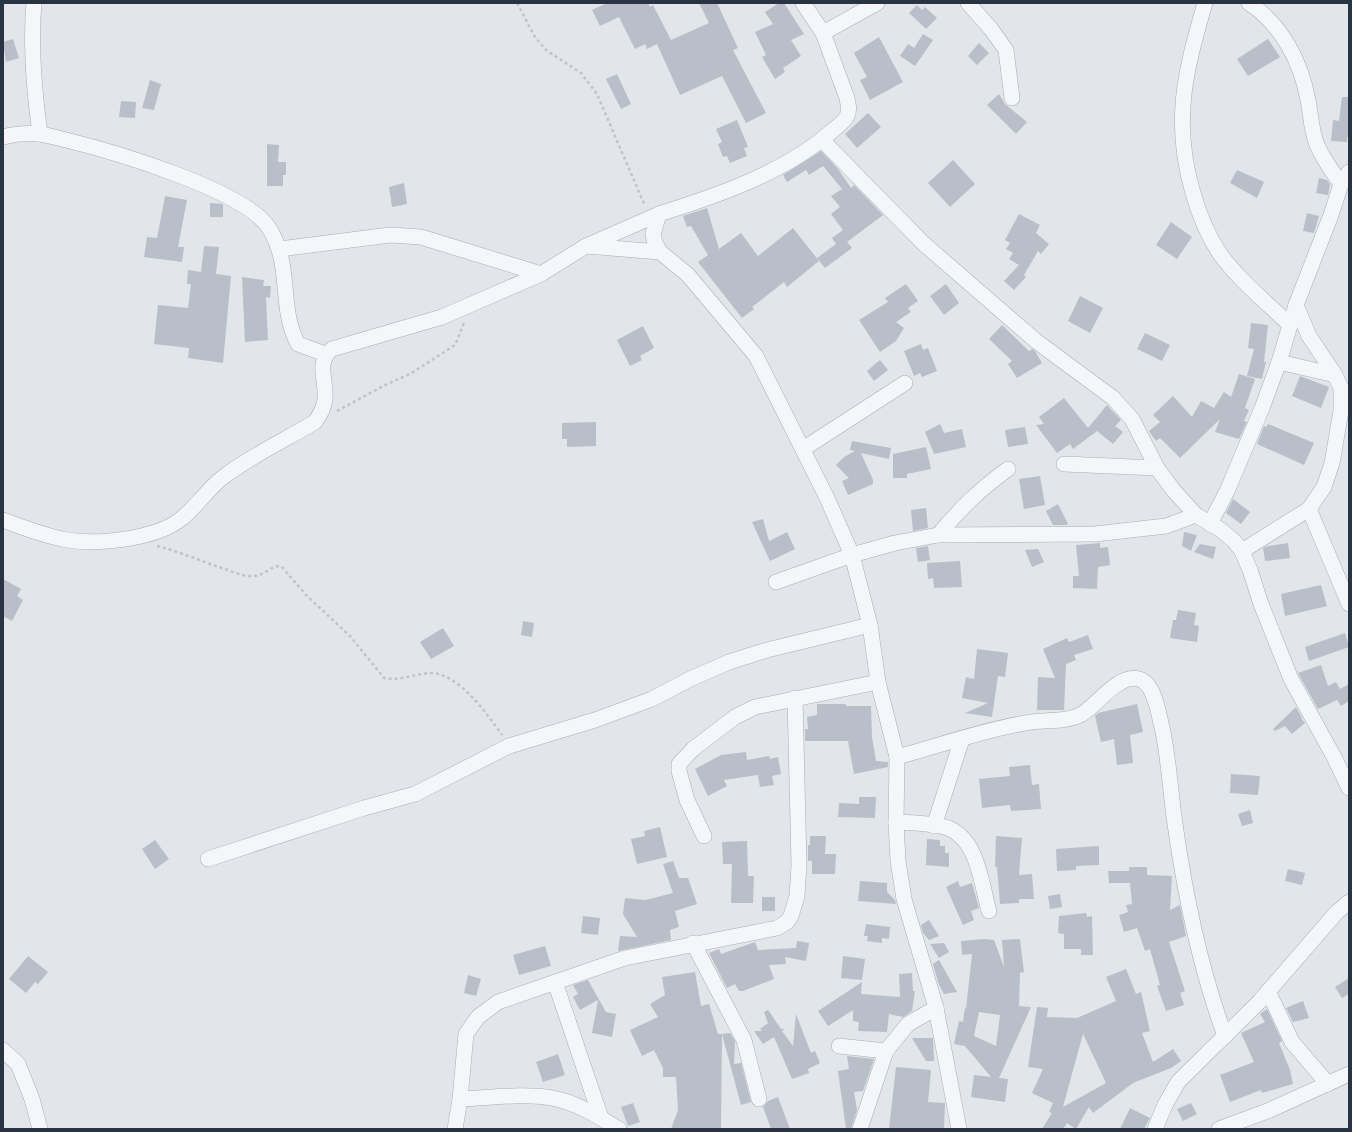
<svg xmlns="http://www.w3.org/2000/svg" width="1352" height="1132" font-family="Barlow,sans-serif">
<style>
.building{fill:#b8bfc8;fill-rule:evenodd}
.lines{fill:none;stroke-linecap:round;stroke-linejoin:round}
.minor-casing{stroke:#a7adb5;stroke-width:16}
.path{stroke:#c0c4ca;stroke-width:2.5;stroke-dasharray:3 3;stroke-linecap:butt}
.minor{stroke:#f5f6f9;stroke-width:15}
</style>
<rect width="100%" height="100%" fill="#e2e6eb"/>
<g class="building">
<polygon points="607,3 648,3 650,7 653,5 671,40 709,23 699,3 717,3 738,48 733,50 766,113 746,123 722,76 680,95 657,44 647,49 645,44 635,49 619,17 600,26 592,10"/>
<polygon points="779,3 784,3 804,34 791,40 801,56 783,68 785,72 775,79 762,57 766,55 755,32 773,24 765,12"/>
<polygon points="917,5 922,10 925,7 937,18 926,29 909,13"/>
<polygon points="923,34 933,40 915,66 900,56 908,44 914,48"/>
<polygon points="879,37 903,82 870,100 860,80 867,77 854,53"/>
<polygon points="13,39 19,58 6,62 3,42"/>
<polygon points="1268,39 1280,57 1248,76 1237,59"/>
<polygon points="979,43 989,53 977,65 968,56"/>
<polygon points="617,74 631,104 621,109 606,79"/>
<polygon points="150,80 161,84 154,110 142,108"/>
<polygon points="999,94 1005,104 1027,122 1016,134 987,105"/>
<polygon points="1342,97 1349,97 1349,137 1347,137 1347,142 1331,141 1333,120 1339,121"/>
<polygon points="121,101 136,102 135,118 119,117"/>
<polygon points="868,113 881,127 857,148 845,134"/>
<polygon points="737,120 748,147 744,148 747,156 730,163 727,156 723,157 718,144 722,142 716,129"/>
<polygon points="267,144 279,145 278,162 286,162 286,175 283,175 283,186 267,186"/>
<polygon points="821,151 838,169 851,188 854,185 883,215 847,242 852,248 825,268 817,258 836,244 832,238 843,230 831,214 840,207 831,196 842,189 823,166 809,175 806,170 787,182 783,175"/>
<polygon points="953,160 975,184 950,207 928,183"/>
<polygon points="1237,170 1264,182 1257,198 1230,183"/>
<polygon points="1319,178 1327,180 1330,184 1328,195 1316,193"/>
<polygon points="404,183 407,204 392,207 389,187"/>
<polygon points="165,196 187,200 178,247 184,247 182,262 144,257 147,237 157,238"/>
<polygon points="210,203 223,204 223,217 210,217"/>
<polygon points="707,208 719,249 741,233 758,256 793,228 819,261 787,287 784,282 752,307 754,309 742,318 698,262 708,255 691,226 687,227 683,216"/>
<polygon points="1307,213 1319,216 1314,233 1303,231"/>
<polygon points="1019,214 1040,225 1036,233 1049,244 1041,254 1038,251 1024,275 1026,277 1014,290 1004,281 1019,265 1009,259 1013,253 1006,249 1010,243 1005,240"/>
<polygon points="1171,222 1192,237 1177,259 1156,245"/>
<polygon points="204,246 219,247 216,274 231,276 223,363 188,358 189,348 154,344 158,305 188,308 191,284 187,284 188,270 201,272"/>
<polygon points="242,277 264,280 263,286 271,286 270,298 266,297 268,340 245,342"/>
<polygon points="906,284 918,301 908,308 911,312 896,322 904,328 896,341 880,352 859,320 888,302 885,298"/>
<polygon points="946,284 959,303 944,315 930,296"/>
<polygon points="1080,296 1103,308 1090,333 1068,321"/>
<polygon points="1251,323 1268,325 1264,362 1266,362 1262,379 1247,376 1254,349 1248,348"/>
<polygon points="1002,325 1029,351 1032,349 1035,351 1042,363 1017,378 1008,364 1012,361 989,339"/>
<polygon points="643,326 654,348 640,356 642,360 630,366 617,340"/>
<polygon points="1145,333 1170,345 1162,361 1137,349"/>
<polygon points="921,344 923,350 928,348 937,371 922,377 920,373 914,376 904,351"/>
<polygon points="880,360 888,370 874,381 867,371"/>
<polygon points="1239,374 1255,379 1245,408 1249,410 1244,421 1247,422 1239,439 1215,432 1220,419 1180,458 1160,438 1156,441 1149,431 1160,422 1153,415 1173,396 1192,417 1201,401 1214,408 1224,392 1231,397"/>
<polygon points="1300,376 1329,387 1321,408 1292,396"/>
<polygon points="1064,398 1088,428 1107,405 1121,420 1115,426 1123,432 1113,444 1097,431 1073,449 1070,444 1057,453 1036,425 1044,424 1039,417"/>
<polygon points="596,422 596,446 567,447 567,439 562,439 562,423"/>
<polygon points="940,424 944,433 962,429 966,447 934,454 925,432"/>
<polygon points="1268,424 1314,443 1304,465 1257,444 1264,426 1266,427"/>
<polygon points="1025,427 1028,444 1008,447 1005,430"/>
<polygon points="852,441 891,448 889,459 861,453 873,480 873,484 848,495 842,481 849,478 836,465 844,457 855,451 850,450"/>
<polygon points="926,447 931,469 907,474 907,478 893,478 893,454"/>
<polygon points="1040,476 1045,505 1024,509 1019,479"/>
<polygon points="1233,499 1250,512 1241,524 1226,513"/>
<polygon points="1058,504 1068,524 1065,525 1053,525 1046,511"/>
<polygon points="926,508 928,528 913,531 911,510"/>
<polygon points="763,519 769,541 787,532 795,549 770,561 752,522"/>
<polygon points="1184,532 1197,535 1191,551 1182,546"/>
<polygon points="1100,543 1100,548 1108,547 1110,565 1098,567 1097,589 1073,588 1073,576 1079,576 1076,545"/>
<polygon points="1288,543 1290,558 1265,561 1263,548 1268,546"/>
<polygon points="1200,544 1216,547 1213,559 1194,552"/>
<polygon points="928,546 930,560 918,562 916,548"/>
<polygon points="1038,549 1044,562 1032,567 1025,550"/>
<polygon points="960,561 962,587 934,588 933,578 928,579 927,563"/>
<polygon points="3,579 21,589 17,596 23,600 12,621 3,616"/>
<polygon points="1321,585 1327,606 1285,616 1281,594"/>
<polygon points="1178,610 1196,613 1194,625 1199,626 1197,642 1170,638 1173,620 1176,620"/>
<polygon points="523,621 534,623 532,637 521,635"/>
<polygon points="443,628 454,646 431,659 420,642"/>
<polygon points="1345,633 1349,647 1309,661 1305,647"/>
<polygon points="1088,635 1093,649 1074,655 1076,660 1066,664 1064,710 1037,710 1038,677 1055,678 1043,649 1067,638 1069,642"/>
<polygon points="977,649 1008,653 1005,677 998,676 992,717 965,713 988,703 962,698 966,677 974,679"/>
<polygon points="1321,665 1328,686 1336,682 1340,689 1349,684 1349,701 1341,706 1337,700 1318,709 1298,673"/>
<polygon points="817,704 846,704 846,706 871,706 872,737 876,761 888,762 888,767 854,774 848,741 805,741 805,729 808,729 807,717 817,715"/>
<polygon points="1137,704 1143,732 1130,735 1133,763 1117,765 1114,739 1101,742 1095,716 1098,713"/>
<polygon points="1296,707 1302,718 1301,718 1305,723 1292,734 1285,726 1275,731 1273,729"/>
<polygon points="746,752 747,760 769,756 770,759 778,757 781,774 772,776 774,785 760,787 758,775 724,780 727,786 708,796 695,769 721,755"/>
<polygon points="1030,765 1032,785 1039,784 1041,809 1011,811 1010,805 982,808 979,779 1010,776 1009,767"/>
<polygon points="1231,774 1260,776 1258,795 1230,793"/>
<polygon points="859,797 876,797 875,818 838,817 839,803 859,804"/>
<polygon points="1250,810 1253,823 1242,826 1238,814"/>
<polygon points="660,827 667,857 637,864 631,839 645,836 644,831"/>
<polygon points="810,836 826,836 825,854 836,854 835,874 812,874 812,861 808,861 808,845 810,845"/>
<polygon points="996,836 1022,838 1019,875 1032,874 1034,899 1019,899 1019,903 1000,904 997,867 995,867"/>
<polygon points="927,839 940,840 940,846 945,846 945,853 949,853 949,867 926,865"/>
<polygon points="155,840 169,859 155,869 142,849"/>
<polygon points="747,841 748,876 754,876 753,903 731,903 732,864 723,864 722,842"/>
<polygon points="1099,846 1099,865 1076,866 1076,870 1057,871 1056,849"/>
<polygon points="673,861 679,878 688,878 697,904 675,911 679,927 670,930 671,940 618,951 620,936 637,937 623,914 625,898 645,900 673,893 663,864"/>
<polygon points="1129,867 1147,867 1147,875 1172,876 1170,910 1180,905 1186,936 1169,942 1185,991 1180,993 1184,1005 1166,1011 1157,986 1160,985 1150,949 1145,951 1137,928 1124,932 1119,915 1128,912 1126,905 1132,904 1130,883 1109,883 1108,871 1129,871"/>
<polygon points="1288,869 1305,873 1302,885 1285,881"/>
<polygon points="860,881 887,883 887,892 895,900 896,904 858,901"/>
<polygon points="958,881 960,887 972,883 979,908 971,911 974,920 963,925 946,887"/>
<polygon points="1060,894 1062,907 1050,909 1048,896"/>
<rect x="762" y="897" width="13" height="14"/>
<polygon points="1086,913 1087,917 1092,916 1093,955 1081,955 1081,949 1064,949 1064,934 1058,933 1059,916"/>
<polygon points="583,916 600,918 598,935 581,933"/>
<polygon points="929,920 939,936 929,940 923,933 921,925"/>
<polygon points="866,924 890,927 889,939 882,938 882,943 867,941 868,936 864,936"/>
<path d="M985,939L994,940L1004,967L1002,940L1020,939L1024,972L1020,973L1019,1006L1031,1007L999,1078L1008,1079L1005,1102L971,1097L974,1075L991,1077L965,1046L954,1044L959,1021L963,1022L965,1007L966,1009L972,954L962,955L961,941ZM979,1012L1000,1015L996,1046L974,1036Z"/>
<polygon points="797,941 809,943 806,961 785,957 786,964 769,965 774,979 743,991 739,991 735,984 727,988 709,953 719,949 721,954 755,942 758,950 796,948"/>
<polygon points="944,943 949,952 939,958 930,944"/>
<polygon points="545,946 551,966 519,975 513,955"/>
<polygon points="28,956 48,972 38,984 35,982 26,993 9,979"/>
<polygon points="843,956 865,959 862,980 841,978"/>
<polygon points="939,960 957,992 944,994 939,985 933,964"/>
<path d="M1126,969L1136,994L1141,992L1150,1031L1142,1033L1153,1062L1173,1049L1181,1061L1171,1068L1133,1083L1093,1113L1089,1107L1076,1129L1067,1123L1063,1129H1042L1052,1113L1049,1112L1053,1103L1032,1093L1043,1069L1028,1067L1037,1007L1048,1008L1047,1017L1077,1018L1116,1001L1106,977ZM1083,1034L1106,1083L1063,1107L1070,1081Z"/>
<polygon points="695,972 701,1006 709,1004 718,1034 722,1034 721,1129 671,1129 678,1110 676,1077 663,1077 663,1068 654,1050 642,1056 630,1030 658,1017 650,1004 665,995 662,977"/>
<polygon points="912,973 913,991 915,991 912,1011 903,1017 889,1014 887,1032 858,1031 859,1022 853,1021 853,1010 828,1026 818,1011 862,982 861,994 900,997 899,974"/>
<polygon points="468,975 481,979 476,996 464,993"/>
<polygon points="1349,978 1349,994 1342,998 1335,987"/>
<polygon points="588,980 606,1012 616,1014 612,1037 592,1033 598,1000 580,1010 573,997 578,994 573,985"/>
<polygon points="1303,1001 1309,1018 1293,1022 1286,1008"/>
<polygon points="1267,1009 1282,1041 1279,1043 1290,1070 1293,1084 1262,1093 1261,1090 1230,1102 1220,1075 1254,1062 1241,1033 1265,1022 1260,1014"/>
<polygon points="768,1010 781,1029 785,1029 782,1031 793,1046 796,1014 811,1053 815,1051 820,1063 808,1069 809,1073 792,1079 774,1037 763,1044 754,1031 762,1031 760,1029 768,1023 764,1012"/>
<polygon points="730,1033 735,1041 734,1064 741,1063 751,1102 741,1105 722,1034"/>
<polygon points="912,1038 933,1038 934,1061 926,1061"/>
<polygon points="558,1054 565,1075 543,1082 536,1062"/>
<polygon points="847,1056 874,1059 863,1091 854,1092 857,1110 851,1129 846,1129 838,1071 849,1069"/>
<polygon points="896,1067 931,1070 928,1102 945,1103 944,1129 889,1129"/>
<polygon points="778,1097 790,1129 771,1129 763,1107 768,1101"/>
<polygon points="633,1103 640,1122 628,1126 621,1107"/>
<polygon points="1191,1103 1197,1114 1183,1121 1177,1109"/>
<polygon points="1130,1108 1150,1118 1144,1129 1120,1129"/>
</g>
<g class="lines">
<g class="minor-casing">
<g id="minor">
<path d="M34,3C30,47 34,90 40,134"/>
<path d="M803,3L823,33L847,98C848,104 850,111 847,116C844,122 837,127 832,131C784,173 719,195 659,214L653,234L655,243L660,252L688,275L756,356L827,498L852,555L870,625L878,682L897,757L896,822L898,861L904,899L936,1008L959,1129"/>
<polyline points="968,3 991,29 1006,50 1012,98"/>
<path d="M1205,3C1185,72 1172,122 1193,193C1199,214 1208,236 1220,254C1239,280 1267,303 1290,325"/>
<path d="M1249,3C1282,25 1301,62 1308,100C1311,115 1311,130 1317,145C1323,159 1332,171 1341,184"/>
<polyline points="823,33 877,3"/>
<path d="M3,137C14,134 28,133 39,134C48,135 57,138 66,140C111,151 245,190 269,228C293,266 278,307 298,344L325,354"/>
<polyline points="822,140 924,244 1036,341 1113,398 1132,419 1157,468 1174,491 1196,515 1221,530 1234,541 1242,551 1250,570 1261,604 1291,679 1334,757 1349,788"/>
<polyline points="586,246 660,252"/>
<polyline points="280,249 390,235 421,237 541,274"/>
<polyline points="1279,362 1335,375"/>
<polyline points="803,449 905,383"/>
<polyline points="1064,464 1157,468"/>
<polyline points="1309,509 1349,604"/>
<path d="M3,520C24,528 45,536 67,540C98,545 156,539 181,519C196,507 207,490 222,478C250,456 285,440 315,422C321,414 324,408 325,399C327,380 315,363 332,349L442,317L541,274L586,246L659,214"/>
<polyline points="1210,524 1228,489 1262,408 1279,362 1296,305 1331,215 1341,184 1349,172"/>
<path d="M938,535C961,508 979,490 1008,469"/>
<polyline points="1242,551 1309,509 1324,487 1332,463 1341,411 1341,388 1335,375 1309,336 1296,305"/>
<polyline points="776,582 852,555 895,543 938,535 1095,534 1166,526 1196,515"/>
<path d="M897,757C938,746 983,730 1025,723C1043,719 1066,723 1082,714C1097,705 1119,673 1139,679C1154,683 1158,711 1161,723C1169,756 1170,790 1175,824C1185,895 1200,968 1225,1036"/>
<path d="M896,822C912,823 930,823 945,827C978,837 981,883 989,911"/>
<polyline points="934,826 962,739"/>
<polyline points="704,836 687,800 679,771 679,764 693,749 735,717 755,707 878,682"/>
<polyline points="208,859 364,808 415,794 509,746 595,720 652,699 690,679 729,662 767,650 870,625"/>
<polyline points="693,943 744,1040 759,1099"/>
<polyline points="555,982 601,1118"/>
<polyline points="1268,991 1292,1042 1328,1084"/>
<polyline points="839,1046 886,1051"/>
<polyline points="3,1050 18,1064 32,1099 40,1129"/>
<path d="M460,1099C490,1098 523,1093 552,1098C576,1102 599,1117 619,1129"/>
<polyline points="455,1129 460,1099 466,1034 478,1017 498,1002 625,958 777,928 787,922 791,916 797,896 799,865 795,698"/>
<polyline points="860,1129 886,1051 908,1024 936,1008"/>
<polyline points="1155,1129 1165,1105 1178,1082 1259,1002 1337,912 1349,902"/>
<polyline points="1219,1129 1270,1110 1349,1074"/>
</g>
</g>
<g class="path">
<polyline points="517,3 535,37 546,50 581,73 597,94 645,206"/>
<polyline points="337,411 385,385 410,374 455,345 464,323"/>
<path d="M157,546C180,552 201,561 222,568C232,571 243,577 253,576C264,576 270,566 281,566L307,596L350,636L384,678C400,681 414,674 430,673C459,673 487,714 502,735"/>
</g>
<use href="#minor" class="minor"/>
</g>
<rect width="1352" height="1132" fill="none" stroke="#293443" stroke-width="8"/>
</svg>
